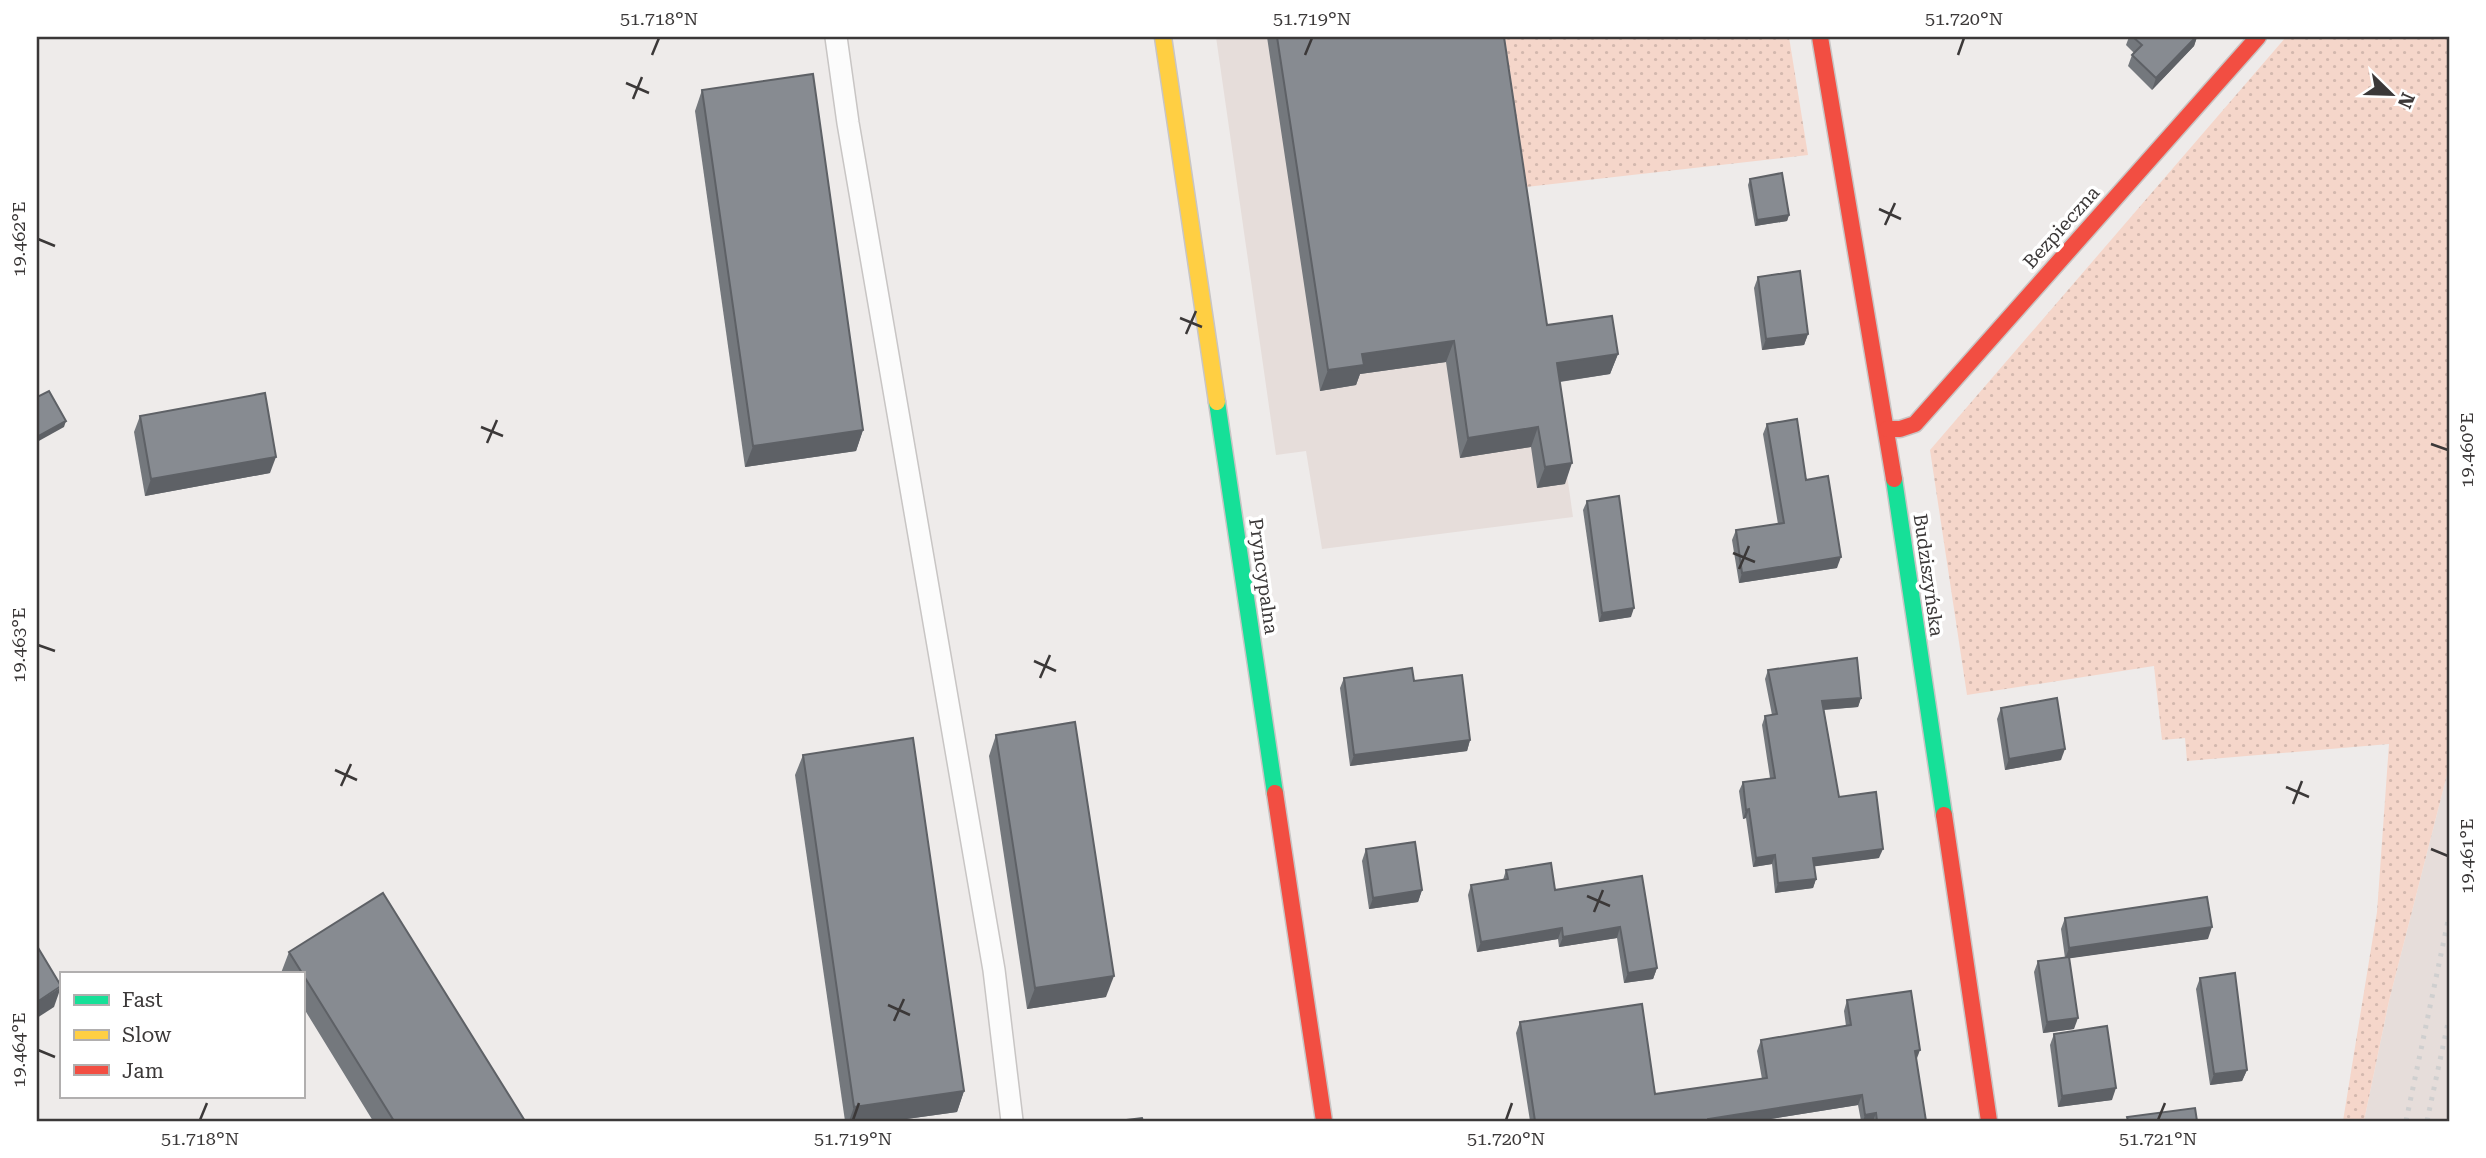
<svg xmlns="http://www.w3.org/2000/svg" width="2486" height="1158" font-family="'Roboto Serif',serif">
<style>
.built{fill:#e6ddda}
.grass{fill:url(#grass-dots)}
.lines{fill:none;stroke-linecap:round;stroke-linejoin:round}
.lane-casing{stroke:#c8c5c4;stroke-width:24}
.fast-casing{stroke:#c8c5c4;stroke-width:19}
.slow-casing{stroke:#c8c5c4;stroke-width:19}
.jam-casing{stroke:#c8c5c4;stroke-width:19}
.lane{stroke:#fcfcfc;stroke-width:21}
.fast{stroke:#16e098;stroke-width:16}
.slow{stroke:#ffcf43;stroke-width:16}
.jam{stroke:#f24e42;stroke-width:16}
.rail{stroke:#cfcfcf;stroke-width:5;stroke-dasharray:3.5 7;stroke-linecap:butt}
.wall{fill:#74787d}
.shaded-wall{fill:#5e6166}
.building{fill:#878b91;stroke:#5e6166;stroke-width:2}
.ticks{fill:none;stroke:#3b3838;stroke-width:2.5}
.labels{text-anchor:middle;stroke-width:7;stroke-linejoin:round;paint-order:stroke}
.street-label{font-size:19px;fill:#3b3838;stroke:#fff}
.neatline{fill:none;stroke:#3b3838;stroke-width:2.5}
.ticks-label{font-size:18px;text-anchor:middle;fill:#3b3838}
</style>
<defs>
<pattern id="grass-dots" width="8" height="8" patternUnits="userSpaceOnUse" patternTransform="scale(1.75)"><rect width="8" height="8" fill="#f5d6ca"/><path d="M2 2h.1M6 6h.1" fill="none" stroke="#d3b8ae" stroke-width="1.8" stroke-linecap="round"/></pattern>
</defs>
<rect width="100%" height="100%" fill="#eeebea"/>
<g class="built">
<polygon points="1216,37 1505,37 1573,517 1322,549 1306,451 1276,455"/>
<polygon points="2449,767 2449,1121 2364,1121 2389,1001"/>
</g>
<g class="grass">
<polygon points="1505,37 1789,37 1808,155 1526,187"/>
<polygon points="2286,37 2449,37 2449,767 2389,1001 2364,1121 2343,1121 2377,912 2389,744 2187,761 2185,738 2162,740 2154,666 1967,695 1930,450"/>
</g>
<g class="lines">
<g class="lane-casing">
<polyline id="lane" points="836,37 848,123 994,970 1012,1121"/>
</g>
<g class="fast-casing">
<g id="fast">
<polyline points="1217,402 1275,793"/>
<polyline points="1894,479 1944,815"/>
</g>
</g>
<g class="slow-casing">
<polyline id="slow" points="1163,37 1217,402"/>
</g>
<g class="jam-casing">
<g id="jam">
<polyline points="1820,37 1894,479"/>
<polyline points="1887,429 1900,429 1915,424 2258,37"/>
<polyline points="1275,793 1324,1121"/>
<polyline points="1944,815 1989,1121"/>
</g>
</g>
<use href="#lane" class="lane"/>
<use href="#fast" class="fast"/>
<use href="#slow" class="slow"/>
<use href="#jam" class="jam"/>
<g class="rail">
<polyline points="2406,1121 2449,916"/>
<polyline points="2427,1121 2449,1018"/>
</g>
</g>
<g class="wall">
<polygon points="1267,37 1504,37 1547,325 1618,354 1610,374 1560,382 1565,484 1537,488 1531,447 1460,458 1446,362 1360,374 1356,385 1320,391"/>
<polygon points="2129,37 2197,37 2194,46 2152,90 2128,66 2132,55 2134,53 2126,45"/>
<polygon points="702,90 863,430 856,451 745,467 695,111"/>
<polygon points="1750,179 1789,215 1787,221 1755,226 1748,185"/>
<polygon points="1758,277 1808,334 1804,345 1762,350 1754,288"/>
<polygon points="140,416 270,473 145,496 134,432"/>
<polygon points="1767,424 1806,480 1837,568 1739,583 1732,540 1736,530 1778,524 1763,434"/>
<polygon points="1587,501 1631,617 1599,622 1583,510"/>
<polygon points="1768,670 1861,698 1858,707 1824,710 1839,797 1879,858 1814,866 1816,879 1813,888 1775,893 1772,864 1753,867 1746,818 1743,819 1739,791 1743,782 1770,778 1762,725 1765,716 1772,715 1765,679"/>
<polygon points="1344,678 1414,681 1470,740 1467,751 1350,766 1340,688"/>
<polygon points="2001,708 2061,760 2005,770 1997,719"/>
<polygon points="996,735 1106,997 1027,1009 989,756"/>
<polygon points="803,755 964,1091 957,1112 892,1121 845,1121 795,775"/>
<polygon points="1366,849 1422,890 1418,902 1369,909 1362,861"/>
<polygon points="1506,870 1555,890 1642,876 1657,968 1653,979 1624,983 1617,938 1559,947 1558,939 1477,952 1468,895 1471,885 1503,880"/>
<polygon points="2065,918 2208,939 2069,958 2074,1029 2043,1033 2034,972 2038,961 2065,958 2061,929"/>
<polygon points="289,952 525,1121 373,1121 303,1007 303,974 282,974 281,973"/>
<polygon points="2200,978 2247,1070 2242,1081 2210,1085 2196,989"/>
<polygon points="1847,1000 1916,1060 1926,1121 1861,1121 1858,1105 1758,1121 1530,1121 1516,1033 1520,1022 1655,1094 1762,1079 1757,1051 1761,1040 1846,1026 1844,1011"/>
<polygon points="2054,1034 2112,1100 2058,1107 2050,1045"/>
</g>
<g class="shaded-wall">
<polygon points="2196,37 2197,37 2194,46 2152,90 2156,78"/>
<polygon points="1789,215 1787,221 1755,226 1757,220"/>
<polygon points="1808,334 1804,345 1762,350 1766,339"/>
<polygon points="1454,341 1446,362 1360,374 1356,385 1320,391 1328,370 1362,354"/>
<polygon points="1618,354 1610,374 1550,383 1557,363"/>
<polygon points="66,421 64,427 37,442 37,437"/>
<polygon points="1538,427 1531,447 1460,458 1468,438"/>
<polygon points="863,430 856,451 745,467 753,446"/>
<polygon points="276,457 270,473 145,496 151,479"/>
<polygon points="1572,463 1565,484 1537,488 1545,467"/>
<polygon points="1841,557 1837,568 1739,583 1742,573"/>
<polygon points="1634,608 1631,617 1599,622 1602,613"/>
<polygon points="1861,698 1858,707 1819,710 1822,701"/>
<polygon points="1470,740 1467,751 1350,766 1354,755"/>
<polygon points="2065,749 2061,760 2005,770 2009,759"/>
<polygon points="1749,809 1746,818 1743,819 1746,810"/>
<polygon points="1883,849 1879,858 1810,867 1813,858"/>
<polygon points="1775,855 1772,864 1753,867 1756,858"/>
<polygon points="1816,879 1813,888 1775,893 1778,883"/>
<polygon points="1422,890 1418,902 1369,909 1373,898"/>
<polygon points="1620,927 1617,938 1559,947 1563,937"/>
<polygon points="2212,927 2208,939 2065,959 2069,948"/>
<polygon points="1562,928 1558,939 1477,952 1481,942"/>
<polygon points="1657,968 1653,979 1624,983 1628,973"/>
<polygon points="1114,976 1106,997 1027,1009 1035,988"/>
<polygon points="61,987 54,1007 37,1018 37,1002"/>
<polygon points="2078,1018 2074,1029 2043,1033 2047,1022"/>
<polygon points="1920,1050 1916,1061 1915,1051"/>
<polygon points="2247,1070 2242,1081 2210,1085 2214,1074"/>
<polygon points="2116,1088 2112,1100 2058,1107 2062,1096"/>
<polygon points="964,1091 957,1112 892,1121 849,1121 854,1107"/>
<polygon points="1862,1095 1858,1105 1758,1121 1707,1121 1708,1119"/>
<polygon points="1876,1113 1873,1121 1863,1121 1865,1115"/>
</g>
<g class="building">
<polygon points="1277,37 1504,37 1547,325 1612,316 1618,354 1557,363 1572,463 1545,467 1538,427 1468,438 1454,341 1362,354 1364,365 1328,370"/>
<polygon points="2133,37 2196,37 2156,78 2132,55 2142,45"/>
<polygon points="813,74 863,430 753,446 702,90"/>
<polygon points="1782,173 1789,215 1757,220 1750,179"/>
<polygon points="1800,271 1808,334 1766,339 1758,277"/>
<polygon points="49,391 66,421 37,437 37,397"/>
<polygon points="265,393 276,457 151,479 140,416"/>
<polygon points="1797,419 1806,480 1828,476 1841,557 1742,573 1736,530 1784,523 1767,424"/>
<polygon points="1619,496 1634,608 1602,613 1587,501"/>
<polygon points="1857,658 1861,698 1822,701 1839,797 1876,792 1883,849 1813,858 1816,879 1778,883 1775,855 1756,858 1749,809 1746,810 1743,782 1775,778 1765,716 1777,714 1768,670"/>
<polygon points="1412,668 1414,681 1462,675 1470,740 1354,755 1344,678"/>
<polygon points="2057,698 2065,749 2009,759 2001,708"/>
<polygon points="1075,722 1114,976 1035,988 996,735"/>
<polygon points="913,738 964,1091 854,1107 803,755"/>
<polygon points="1415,842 1422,890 1373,898 1366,849"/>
<polygon points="1551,863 1555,890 1642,876 1657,968 1628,973 1620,927 1563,937 1562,928 1481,942 1471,885 1508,879 1506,870"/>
<polygon points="383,893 525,1121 394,1121 289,952"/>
<polygon points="2207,897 2212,927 2069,948 2065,918"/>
<polygon points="37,946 61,986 37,1002"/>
<polygon points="2069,957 2078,1018 2047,1022 2038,961"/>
<polygon points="2235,973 2247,1070 2214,1074 2200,978"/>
<polygon points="1911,991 1920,1050 1915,1051 1926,1121 1877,1121 1876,1113 1865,1115 1862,1095 1708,1119 1708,1121 1535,1121 1520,1022 1642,1004 1655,1094 1767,1078 1761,1040 1851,1025 1847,1000"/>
<polygon points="2107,1026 2116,1088 2062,1096 2054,1034"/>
<polygon points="2195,1108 2197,1121 2128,1121 2127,1117"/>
<polygon points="1142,1118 1143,1121 1118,1121"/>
</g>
<path class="ticks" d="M652,55L659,38M1305,55L1312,38M1958,55L1964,38M626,83L649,93M633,99L642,77M1879,209L1901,219M1885,225L1895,203M38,239L55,246M1180,318L1202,327M1186,334L1196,311M481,427L503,436M487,443L497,420M2431,444L2448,450M1733,553L1755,562M1739,569L1749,546M38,645L55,651M1034,661L1056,671M1040,678L1050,655M335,770L357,780M341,786L351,764M2286,787L2309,797M2293,804L2302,781M2431,849L2448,856M1587,896L1610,906M1594,912L1603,890M888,1005L910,1015M894,1021L904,999M38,1050L55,1057M200,1120L207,1103M853,1120L859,1103M1506,1120L1512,1103M2158,1120L2165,1103"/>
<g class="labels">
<g class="street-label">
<text transform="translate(2061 227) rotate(-48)" y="7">Bezpieczna</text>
<text transform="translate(1929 575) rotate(82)" y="7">Budziszyńska</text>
<text transform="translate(1264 576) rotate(82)" y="7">Pryncypalna</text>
</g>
</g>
<rect width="2486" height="1158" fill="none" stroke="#ffffff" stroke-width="77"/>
<rect x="60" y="972" width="245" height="126" fill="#ffffff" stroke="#b1afaf" stroke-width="2"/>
<rect x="74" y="995" width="35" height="10" fill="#16e098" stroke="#b1afaf" stroke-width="2"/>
<text x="122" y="1007" font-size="21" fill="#3b3838">Fast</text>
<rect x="74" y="1030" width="35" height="10" fill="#ffcf43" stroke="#b1afaf" stroke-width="2"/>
<text x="122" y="1042" font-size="21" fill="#3b3838">Slow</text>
<rect x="74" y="1065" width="35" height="10" fill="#f24e42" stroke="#b1afaf" stroke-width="2"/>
<text x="122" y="1078" font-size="21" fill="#3b3838">Jam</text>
<g transform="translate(2391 94) rotate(113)" stroke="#ffffff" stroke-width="5" paint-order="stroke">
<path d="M0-5L12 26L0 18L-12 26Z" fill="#3b3838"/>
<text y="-10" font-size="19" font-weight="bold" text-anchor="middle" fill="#3b3838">N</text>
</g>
<rect x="38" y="38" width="2410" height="1082" class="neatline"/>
<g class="ticks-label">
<text x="659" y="25">51.718°N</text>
<text x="1312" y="25">51.719°N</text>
<text x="1964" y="25">51.720°N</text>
<text transform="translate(19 239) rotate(-90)" y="6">19.462°E</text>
<text transform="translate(2467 450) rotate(-90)" y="6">19.460°E</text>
<text transform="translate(19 645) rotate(-90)" y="6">19.463°E</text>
<text transform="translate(2467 856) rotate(-90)" y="6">19.461°E</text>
<text transform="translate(19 1050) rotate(-90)" y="6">19.464°E</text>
<text x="200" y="1145">51.718°N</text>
<text x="853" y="1145">51.719°N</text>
<text x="1506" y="1145">51.720°N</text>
<text x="2158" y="1145">51.721°N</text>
</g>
</svg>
